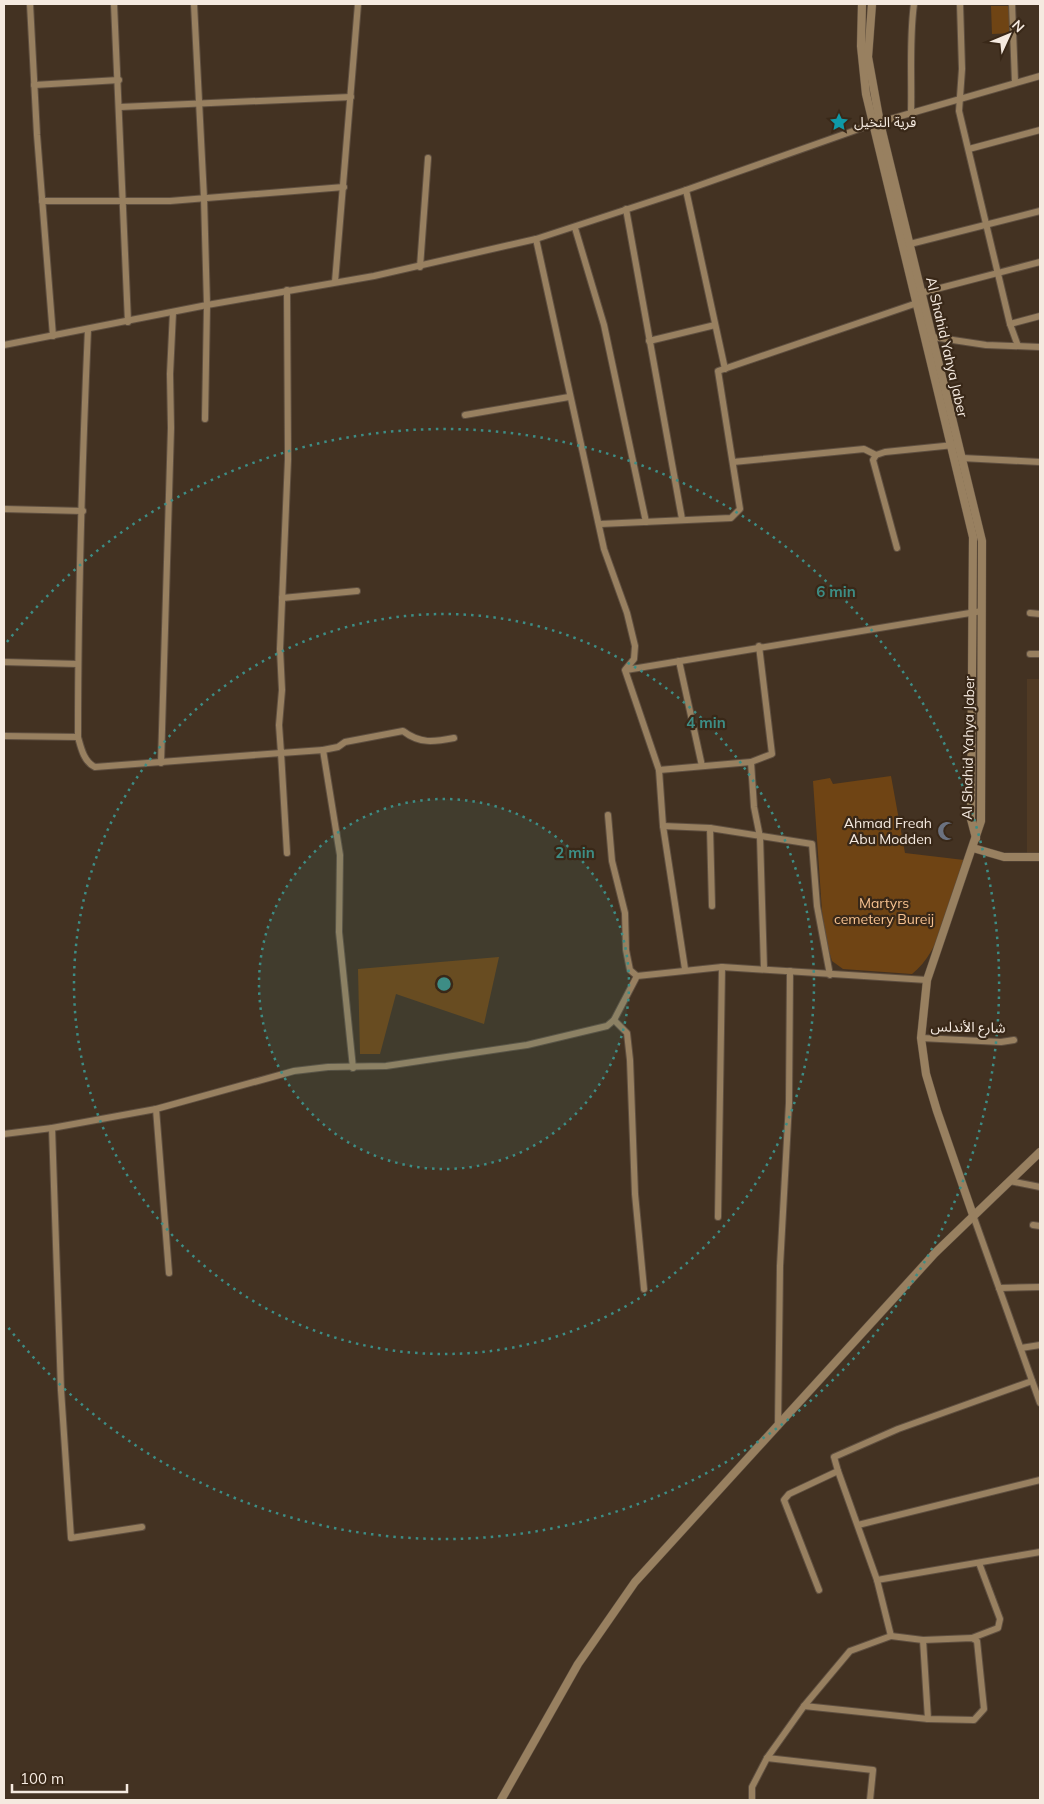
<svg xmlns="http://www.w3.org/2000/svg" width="1044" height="1804" font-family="Mulish,'Noto Sans Arabic',sans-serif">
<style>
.built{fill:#503a24}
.green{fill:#6f4414}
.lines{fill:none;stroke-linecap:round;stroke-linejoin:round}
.minor-casing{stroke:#5f4f40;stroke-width:8}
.tertiary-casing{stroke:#5f4f40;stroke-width:9}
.minor{stroke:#988060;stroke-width:6}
.tertiary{stroke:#988060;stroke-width:8}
.ring{fill:none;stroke:#3d8d85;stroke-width:2.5;stroke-dasharray:2.5 5}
.labels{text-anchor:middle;stroke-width:4.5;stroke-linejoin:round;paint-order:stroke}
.poi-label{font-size:14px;fill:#f5eae0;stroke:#392818;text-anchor:start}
.street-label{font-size:14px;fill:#f5eae0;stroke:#392818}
.park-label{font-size:14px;fill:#f7c290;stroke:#392818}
.centre{fill:#3d8d85;stroke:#392818;stroke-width:2.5}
.ring-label{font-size:15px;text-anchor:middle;font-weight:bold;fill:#3d8d85;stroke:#392818;stroke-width:4.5;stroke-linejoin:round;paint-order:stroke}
</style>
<rect width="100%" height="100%" fill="#433222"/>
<rect class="built" x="1027" y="679" width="13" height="174"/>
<g class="green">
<polygon points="991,6 1012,6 1014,33 992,34"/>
<path d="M891,776L905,853L964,860C952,896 942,951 912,974L843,969L832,961L827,944L822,911L813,781L830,778L833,784Z"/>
<polygon points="499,957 484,1024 396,994 380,1054 360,1054 358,969"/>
</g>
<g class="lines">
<g class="minor-casing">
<g id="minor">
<polyline points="30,4 37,135 53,336"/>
<polyline points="114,4 128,322"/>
<polyline points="194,4 204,198 207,305 205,419"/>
<polyline points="960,4 962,69 959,111 1010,324 1018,346"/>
<polyline points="1012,4 1015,82"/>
<polyline points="34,85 119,80"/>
<polyline points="120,107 351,97"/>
<path d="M911,113C912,77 909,40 914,4"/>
<polyline points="969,149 1040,130"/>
<polyline points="686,190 725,369"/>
<polyline points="42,201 170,201 344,187"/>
<polyline points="626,209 682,519"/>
<polyline points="575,228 604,325 646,522"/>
<polyline points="536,239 604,549 627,613 635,646 634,659 625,670 659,770 663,826 685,969"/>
<polyline points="910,244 1040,211"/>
<polyline points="420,267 428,158"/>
<polyline points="335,282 358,4"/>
<polyline points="287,290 288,459 280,649 282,690 279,725 281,753 323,750 340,855 339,932 353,1068"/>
<polyline points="921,293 1040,262"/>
<polyline points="1010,324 1040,316"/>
<path d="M88,329C82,465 78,601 78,737C81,748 84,762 95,767L281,753L287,853"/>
<polyline points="933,337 986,345 1040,347"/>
<polyline points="649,341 715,325"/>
<polyline points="4,345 207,305 374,276 536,239 686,190 873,124 1040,76"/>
<polyline points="465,415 569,397"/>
<polyline points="962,458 1040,462"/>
<polyline points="733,462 864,449 876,455"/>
<polyline points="4,509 83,511"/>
<polyline points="600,524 731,518 740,509 718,371 920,302"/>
<polyline points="897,548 873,460 876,455 885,452 954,445"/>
<polyline points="282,598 357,591"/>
<polyline points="1030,613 1040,614"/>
<polyline points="1030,654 1040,654"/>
<polyline points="679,661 702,766"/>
<polyline points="4,662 78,664"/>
<polyline points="626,670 982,611"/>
<polyline points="4,736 78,737"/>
<path d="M323,750L338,747L345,742L403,731C420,744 434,742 454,738"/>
<polyline points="751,762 754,807 760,837 764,969"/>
<polyline points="161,763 171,428 170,374 173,312"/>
<polyline points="659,770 751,762 772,754 759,646"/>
<polyline points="608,815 612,861 625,913 626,950 630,970 637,976"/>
<polyline points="663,826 710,828 812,844 817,906 830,975"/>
<polyline points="710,828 712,906"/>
<polyline points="614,1020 627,1033 630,1060 635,1194 644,1289"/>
<polyline points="921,1038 1001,1042 1014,1040"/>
<polyline points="156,1109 169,1273"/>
<polyline points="52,1128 61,1390 71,1538 142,1527"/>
<polyline points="4,1134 52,1128 156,1109 294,1071 328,1067 386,1066 527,1045 607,1026 614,1020 637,976 722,967 927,980"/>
<polyline points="1010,1181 1040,1187"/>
<polyline points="973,1215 1040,1403"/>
<polyline points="718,1217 722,967"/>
<polyline points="1033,1225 1040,1226"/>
<polyline points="999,1288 1040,1287"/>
<polyline points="1021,1348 1040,1345"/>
<polyline points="778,1426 780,1266 789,1103 790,971"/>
<polyline points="858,1525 1040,1480"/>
<polyline points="877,1580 1040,1552"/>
<polyline points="819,1590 784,1500 789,1494 838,1471 834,1457 898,1429 1032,1381"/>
<polyline points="972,1638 998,1628 1000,1619 979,1563"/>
<polyline points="923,1640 928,1719"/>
<polyline points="804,1706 928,1719 974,1720 984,1709 977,1641 972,1638 923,1640 891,1636"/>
<polyline points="767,1758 873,1770 870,1800"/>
<polyline points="752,1800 752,1787 767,1758 804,1706 850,1651 891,1636 877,1580 838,1471"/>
</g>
</g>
<g class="tertiary-casing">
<g id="tertiary">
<polyline points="862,4 861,46 866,94 973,537 971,819 976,838"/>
<polyline points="872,4 868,57 880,123 982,541 981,821 927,980 921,1038 926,1074 937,1111 973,1215"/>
<polyline points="973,848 1004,857 1040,857"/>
<polyline points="501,1800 578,1664 635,1582 935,1253 1040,1152"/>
</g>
</g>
<use href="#minor" class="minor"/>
<use href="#tertiary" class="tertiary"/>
</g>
<circle cx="444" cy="984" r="185" fill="#3d8d85" fill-opacity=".12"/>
<g class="ring">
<circle cx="444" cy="984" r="185"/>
<circle cx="444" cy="984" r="370"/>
<path d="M7 642A555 555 0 1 1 7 1326"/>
</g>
<defs>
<g id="sight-bare" transform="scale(1.5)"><path d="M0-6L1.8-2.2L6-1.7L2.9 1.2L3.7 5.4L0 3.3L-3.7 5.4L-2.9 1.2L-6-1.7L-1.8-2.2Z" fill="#0f9aa8" stroke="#392818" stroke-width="2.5" paint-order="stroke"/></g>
<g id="mosque-bare" transform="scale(1.5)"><path d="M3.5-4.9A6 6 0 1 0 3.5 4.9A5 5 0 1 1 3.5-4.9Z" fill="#6b7280" stroke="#392818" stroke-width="2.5" paint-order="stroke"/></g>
</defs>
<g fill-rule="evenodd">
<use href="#sight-bare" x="839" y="122"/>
<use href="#mosque-bare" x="947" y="831"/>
</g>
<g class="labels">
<g class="poi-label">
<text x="854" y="127">قرية النخيل</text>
<text x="932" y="828" text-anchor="end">Ahmad Freah<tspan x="932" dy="16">Abu Modden</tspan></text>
</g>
<g class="street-label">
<text transform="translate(947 347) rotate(77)" y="5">Al Shahid Yahya Jaber</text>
<text transform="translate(968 748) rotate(-89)" y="5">Al Shahid Yahya Jaber</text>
<text transform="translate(968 1027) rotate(1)" y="5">شارع الأندلس</text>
</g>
<g class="park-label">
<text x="884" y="908">Martyrs<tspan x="884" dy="16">cemetery Bureij</tspan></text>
</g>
</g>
<circle cx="444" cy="984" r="8" class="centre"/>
<g class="ring-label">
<text x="836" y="597">6 min</text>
<text x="706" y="728">4 min</text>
<text x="575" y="858">2 min</text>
</g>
<rect width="1044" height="1804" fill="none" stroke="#f5eae0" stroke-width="10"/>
<g transform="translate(1009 35) rotate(46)" stroke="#392818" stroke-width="4" paint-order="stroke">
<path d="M0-4L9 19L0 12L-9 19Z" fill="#f5eae0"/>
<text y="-8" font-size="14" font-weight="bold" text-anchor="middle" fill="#f5eae0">N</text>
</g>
<path d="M12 1784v8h115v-8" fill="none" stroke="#f5eae0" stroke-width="2.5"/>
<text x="20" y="1784" font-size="15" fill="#f5eae0" stroke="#392818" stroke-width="4" paint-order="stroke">100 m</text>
</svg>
